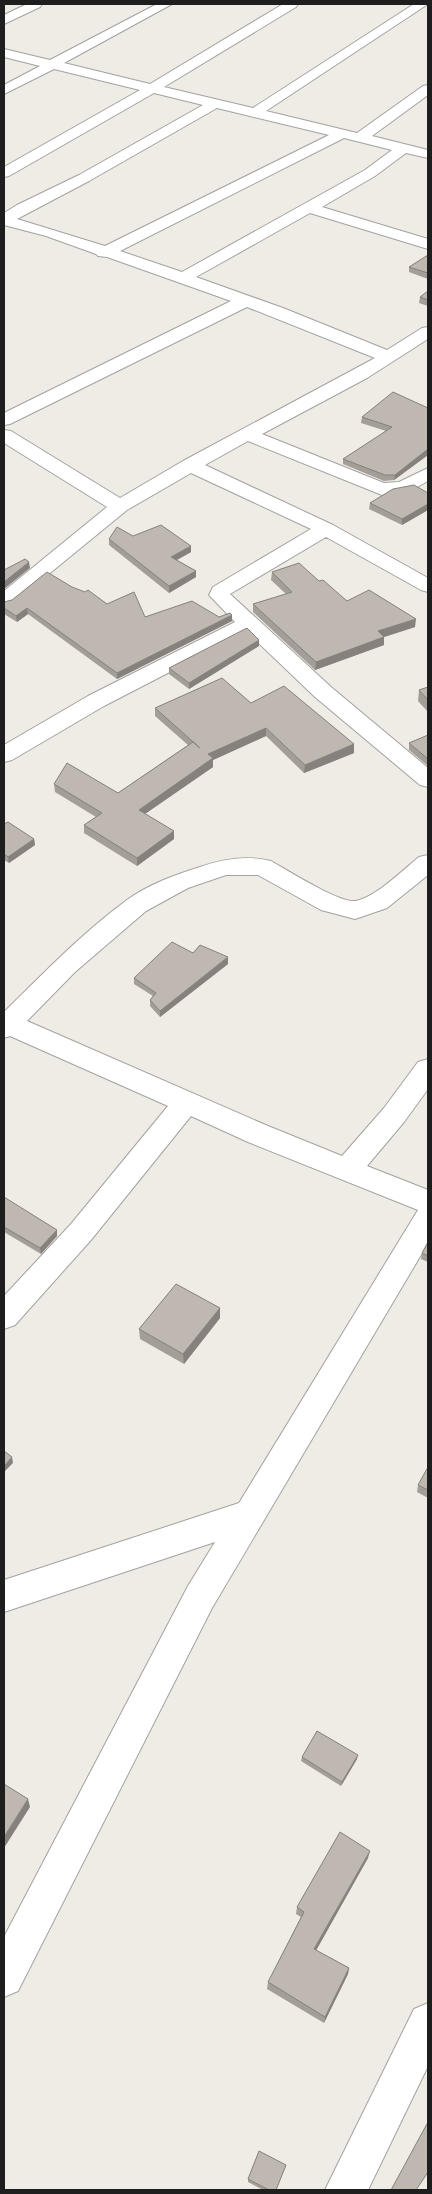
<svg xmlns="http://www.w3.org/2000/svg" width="432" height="2194" font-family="Commissioner,sans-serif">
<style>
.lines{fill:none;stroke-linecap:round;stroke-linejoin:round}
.minor-casing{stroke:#a2a2a2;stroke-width:2}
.minor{fill:#fff;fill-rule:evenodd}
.wall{fill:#a49e98}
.shaded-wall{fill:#86817c}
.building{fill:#bfb8b1;stroke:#86817c}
</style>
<rect width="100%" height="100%" fill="#eeece4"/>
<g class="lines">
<g class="minor-casing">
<g id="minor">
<polygon points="27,4 42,4 40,7 4,24 4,15"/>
<path d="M157,4H172L64,63L150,84L283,4H298L296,7L164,87L253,108L414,4H428L266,111L357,133L423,86L428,85V95L372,136L428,150V158L406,153L375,176L322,207L428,239V249L310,213L196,277L283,308L387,350L422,328L428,327V339L367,378L262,434L384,483L399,482L428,468V481L410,491L382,495L248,441L205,465L333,525L428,578V592L421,590L326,537L230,594L331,687L428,768V787L420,785L315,697L247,632L104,706L12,760L4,762V745L88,696L235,622L209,595L213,587L311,529L191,473L127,510L11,605L4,607V591L107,507L4,443V430L11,431L120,498L183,461L375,358L247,307L10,424L4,425V413L231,301L107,257L98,256L96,254L46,236L4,225V213L17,205L79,175L203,105L154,93L9,176L4,177V167L140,90L54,69L4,94V85L40,66L4,57V49L50,60ZM217,108L329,135L105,246L17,219L89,181ZM344,138L392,150L365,170L182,272L120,251Z"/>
<path d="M428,855V875L387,908L355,919L321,910L258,875H226L188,888L146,911L75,972L27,1021L268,1126L342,1156L384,1108L418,1062L428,1059V1089L404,1122L367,1166L428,1190V1243L212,1608L18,1991L4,1997V1937L188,1586L215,1542L4,1612V1580L239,1503L418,1210L248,1142L191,1116L91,1240L15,1325L4,1329V1296L71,1224L168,1106L10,1036L4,1038V1012C43,974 83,932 127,900C149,884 175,875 200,867C223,859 247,855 271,861C287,870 339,903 355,901C375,898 403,870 419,857Z"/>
<polygon points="428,2003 428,2066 368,2190 325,2190 414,2009"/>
</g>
</g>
<use href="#minor" class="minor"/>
</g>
<g class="wall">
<polygon points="428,255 428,279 409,272 409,267"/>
<polygon points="428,291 428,306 419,303 420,297"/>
<polygon points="428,408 428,455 394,480 384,481 343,464 343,459 386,431 361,423 362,417"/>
<polygon points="428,493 428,510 402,525 369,509 370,503"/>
<polygon points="133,536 191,552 177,560 196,571 196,577 169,593 109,545 109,539"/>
<polygon points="272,572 319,581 347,601 415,627 384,637 384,645 315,670 253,612 253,604 286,594 271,580"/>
<polygon points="72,587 107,604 145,617 219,617 232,615 232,621 117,679 28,614 17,622 4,614 4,602"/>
<polygon points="259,646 189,689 169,674 169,668"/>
<polygon points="428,687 428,712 418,701 419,690"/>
<polygon points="251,703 354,744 354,753 304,773 266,736 213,760 213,767 145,814 174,831 174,839 137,866 84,833 84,825 96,817 55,792 54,784 118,793 188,745 155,716 155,708"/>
<polygon points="428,735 428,766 409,750 409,743"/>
<polygon points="4,824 34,839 35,845 9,863 4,860"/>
<polygon points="193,953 228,957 228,964 160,1017 150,1006 150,1000 153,996 134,984 134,978"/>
<polygon points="4,1197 57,1236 41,1254 4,1232"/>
<polygon points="428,1242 428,1262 421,1259 422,1253"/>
<polygon points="220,1308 220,1318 184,1364 140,1339 139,1329"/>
<polygon points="428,1467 428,1498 417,1492 418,1485"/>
<polygon points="302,1757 357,1759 341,1786 301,1761"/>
<polygon points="368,1858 316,1950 349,1968 348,1974 324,2023 267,1989 268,1982 301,1917 296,1914 297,1907"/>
<polygon points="285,2168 276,2190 263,2190 248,2182 248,2179"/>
</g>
<g class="shaded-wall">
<polygon points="428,449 428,455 394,480 395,475"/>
<polygon points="428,504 428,510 402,525 402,519"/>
<polygon points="191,546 191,552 171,563 171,557"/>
<polygon points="29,562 30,568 4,589 4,582"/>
<polygon points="196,571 196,577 169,593 169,586"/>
<polygon points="27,608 28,614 17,622 16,616"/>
<polygon points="232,615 232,621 117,679 117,673"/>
<polygon points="416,619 415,627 384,637 384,645 315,670 316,662 378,631"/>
<polygon points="259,640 259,646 189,689 189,683"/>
<polygon points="266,728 266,736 213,760 213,767 139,818 139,810 208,754"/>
<polygon points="354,744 354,753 304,773 305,765"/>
<polygon points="174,831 174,839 137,866 137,858"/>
<polygon points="34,839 35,845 9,863 8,857"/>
<polygon points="228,957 228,964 160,1017 160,1011"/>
<polygon points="57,1230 57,1236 41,1254 40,1248"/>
<polygon points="220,1308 220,1318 184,1364 183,1354"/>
<polygon points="12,1457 13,1463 4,1472 4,1466"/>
<polygon points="358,1755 357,1759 341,1786 342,1782"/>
<polygon points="28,1799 30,1807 4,1848 4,1837"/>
<polygon points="370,1851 368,1858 313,1956 314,1949"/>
<polygon points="349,1968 348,1974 324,2023 325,2017"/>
</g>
<g class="building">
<polygon points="428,255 428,273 409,267"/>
<polygon points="428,291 428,300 420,297"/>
<polygon points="393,392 428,408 428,449 395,475 385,475 343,459 392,427 362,417"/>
<polygon points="414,485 428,493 428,504 402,519 370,503 393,489"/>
<polygon points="161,525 191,546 171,557 196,571 169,586 109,539 117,527 133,536"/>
<polygon points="25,559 29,562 4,582 4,570"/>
<polygon points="299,563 319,581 323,580 347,601 369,590 416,619 378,631 384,637 316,662 253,604 292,592 272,572"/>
<polygon points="47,572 72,587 85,592 88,590 107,604 134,592 145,617 192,601 219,617 230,613 232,615 117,673 27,608 16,616 4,608 4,602 12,600"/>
<polygon points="247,628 259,640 189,683 169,668"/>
<polygon points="222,678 251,703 284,686 354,744 305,765 266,728 208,754 213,758 139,810 174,831 137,858 84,825 102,813 54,784 67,763 118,793 193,742 200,748 155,708"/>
<polygon points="428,687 428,700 419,690"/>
<polygon points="428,735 428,759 409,743"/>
<polygon points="8,822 34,839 8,857 4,854 4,824"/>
<polygon points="172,942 193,953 200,945 228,957 160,1011 150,1000 156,993 134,978"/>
<polygon points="4,1197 57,1230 40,1248 4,1227"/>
<polygon points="428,1242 428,1256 422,1253"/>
<polygon points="176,1284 220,1308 183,1354 139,1329"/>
<polygon points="4,1451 12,1457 4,1466"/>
<polygon points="428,1467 428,1490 418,1485"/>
<polygon points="317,1731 358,1755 342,1782 302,1757"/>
<polygon points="4,1784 28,1799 4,1837"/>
<polygon points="340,1832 370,1851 314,1949 349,1968 325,2017 268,1982 304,1912 297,1907"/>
<polygon points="428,2122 428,2172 416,2190 391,2190"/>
<polygon points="259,2151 286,2165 276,2190 269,2190 248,2179"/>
</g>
<rect width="432" height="2194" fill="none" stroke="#1e1e1e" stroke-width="10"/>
</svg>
